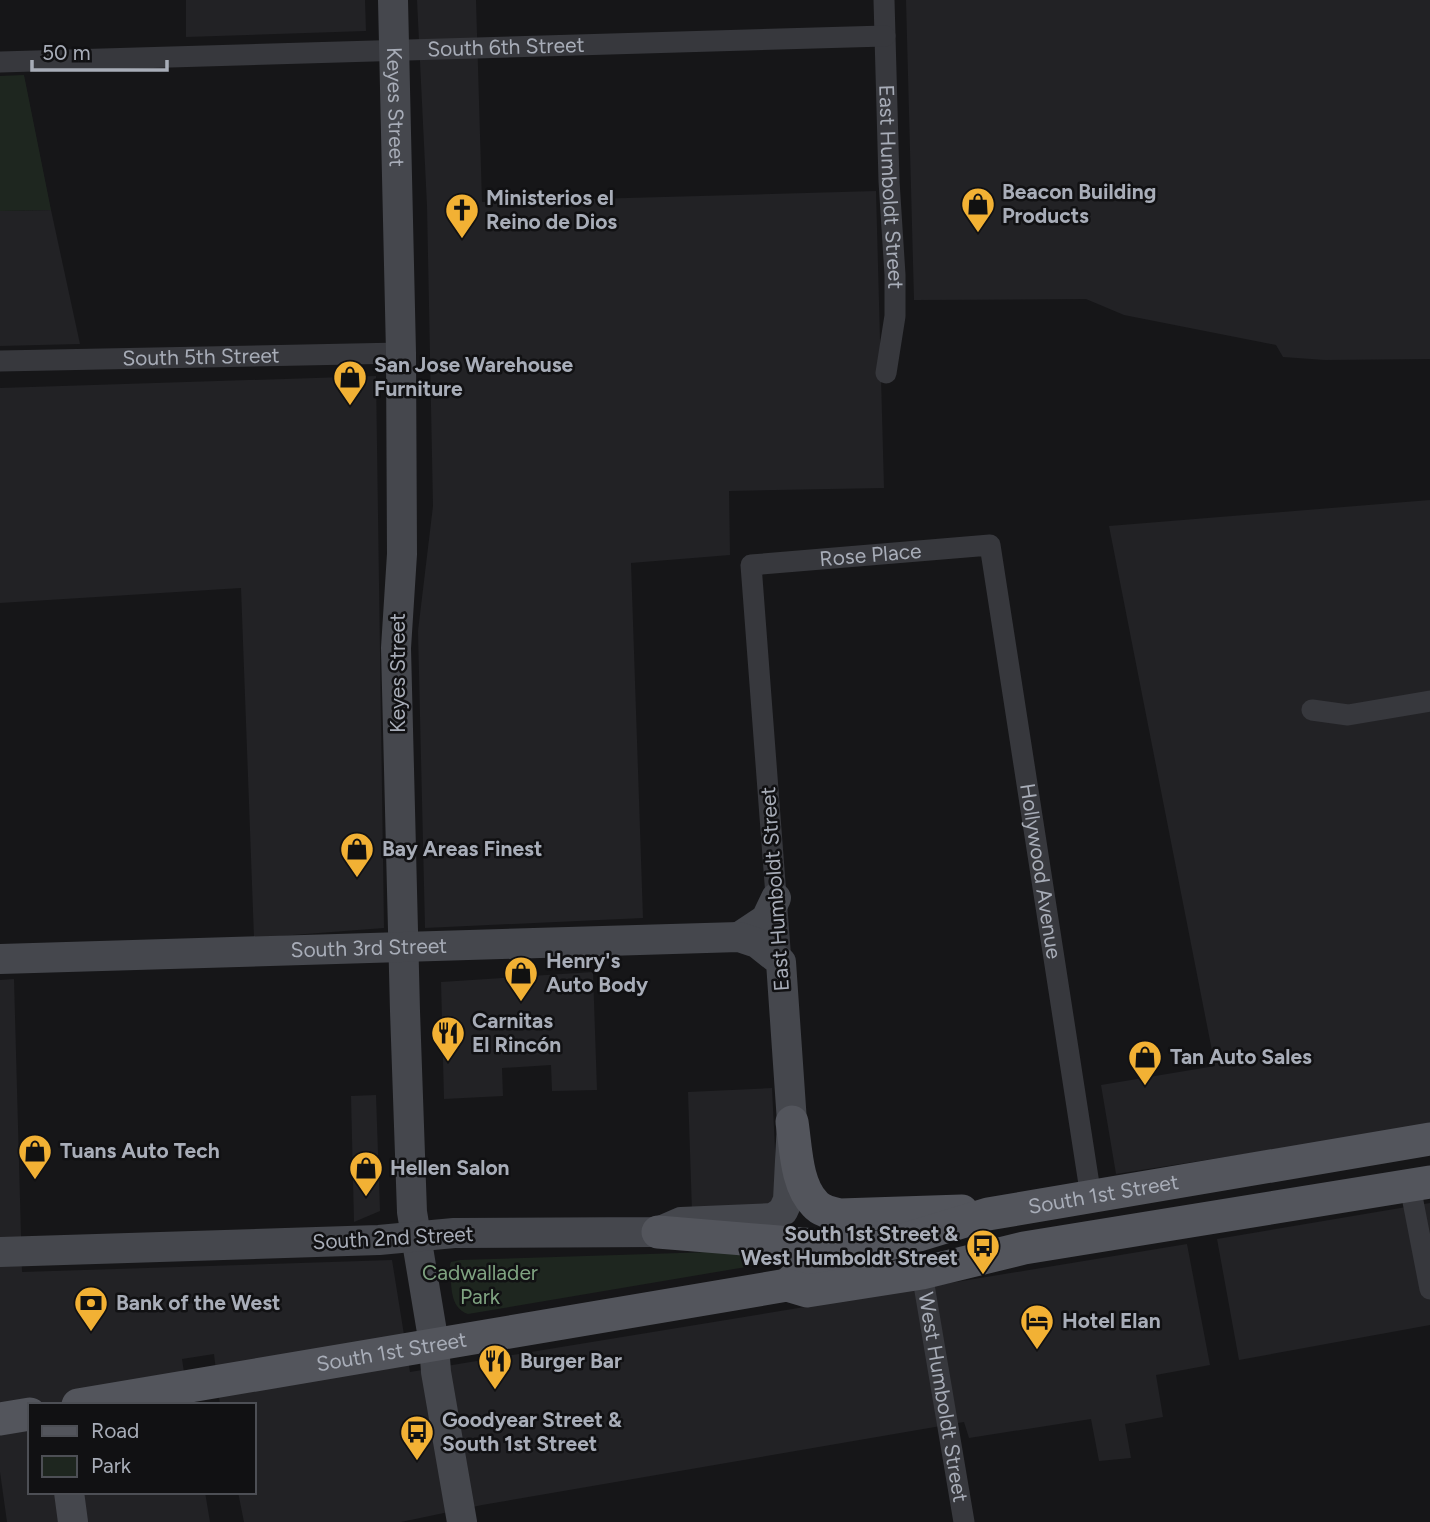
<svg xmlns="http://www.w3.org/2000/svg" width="1430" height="1522" font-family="Figtree,sans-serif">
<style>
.built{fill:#222225}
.green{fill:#1e261f}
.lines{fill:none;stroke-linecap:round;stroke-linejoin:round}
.street{stroke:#37383d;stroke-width:21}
.secondary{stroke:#45474d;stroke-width:30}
.primary{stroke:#53555c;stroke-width:33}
.labels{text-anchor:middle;stroke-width:5;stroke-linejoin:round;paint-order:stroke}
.street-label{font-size:21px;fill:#a8adb8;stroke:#111113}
.poi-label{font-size:21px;font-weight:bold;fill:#a8adb8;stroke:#111113;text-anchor:start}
.park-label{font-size:21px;fill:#7fa381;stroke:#111113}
</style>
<rect width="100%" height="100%" fill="#161618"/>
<g class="built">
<polygon points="186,0 365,0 366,31 186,37"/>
<polygon points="417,0 476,0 482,202 876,191 884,488 729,491 730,555 631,563 643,918 425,928 418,631 433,506 427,206"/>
<polygon points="906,0 1430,0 1430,359 1325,360 1283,357 1276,345 1124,315 1086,299 914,300"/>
<polygon points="51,210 80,344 0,346 0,211"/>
<polygon points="376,376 384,928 254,938 241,588 0,603 0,388"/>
<polygon points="1430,500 1430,1125 1116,1174 1101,1085 1215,1066 1109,526"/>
<polygon points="593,972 597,1090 552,1091 551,1065 502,1068 503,1096 444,1099 441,982"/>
<polygon points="14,979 22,1272 392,1260 410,1372 1187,1244 1210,1365 1156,1375 1163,1417 1125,1424 1131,1458 1099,1461 1091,1419 969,1438 964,1422 482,1505 401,1522 244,1522 238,1492 254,1492 254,1405 220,1405 214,1354 182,1359 189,1405 30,1405 30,1492 205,1492 210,1522 7,1522 0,1472 0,980"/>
<polygon points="772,1088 778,1210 692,1212 688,1092"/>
<polygon points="376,1095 380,1211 354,1222 351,1096"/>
<polygon points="1430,1203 1430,1325 1239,1360 1217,1239"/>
</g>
<g class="green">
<polygon points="24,75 51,210 0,211 0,76"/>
<path d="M743,1251L799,1258L468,1314C448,1307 452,1283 450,1265L451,1262L460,1260Z"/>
</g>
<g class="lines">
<g class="street">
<path id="s1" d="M884,0L889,181L895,275V316L886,373"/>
<path id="s2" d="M0,62L885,36"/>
<path id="s3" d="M0,361L401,353"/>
<polyline points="1312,710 1348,715 1430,701"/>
<path id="s4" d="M781,962L751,565L990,545L1091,1197"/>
<polyline points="1410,1186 1430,1289"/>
<path id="s5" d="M922,1273L964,1522"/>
</g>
<g class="secondary">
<path id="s6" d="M393,0L401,353L402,554L396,648L405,1011L412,1212L434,1344L436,1372L462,1522"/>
<polyline points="739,937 766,919 776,898"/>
<path id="s7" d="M0,959L739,937L757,943L781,962L792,1122L788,1200L783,1211L773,1218L681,1222L658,1232L454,1233L379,1240L0,1252"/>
<polyline points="69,1492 73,1522"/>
</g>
<g class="primary">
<path d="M792,1122C796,1148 796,1185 815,1204C821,1211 831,1213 840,1215L962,1211"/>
<polyline points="658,1232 851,1248"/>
<path id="s8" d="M787,1285L804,1270L988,1214L1430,1139"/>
<path id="s9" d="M78,1405L787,1285L807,1291L922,1273L1024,1248L1430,1182"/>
<polyline points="0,1419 30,1414"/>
</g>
</g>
<defs>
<g id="shop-pin" transform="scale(1.75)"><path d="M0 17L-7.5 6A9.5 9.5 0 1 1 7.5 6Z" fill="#f2b134" stroke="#111113"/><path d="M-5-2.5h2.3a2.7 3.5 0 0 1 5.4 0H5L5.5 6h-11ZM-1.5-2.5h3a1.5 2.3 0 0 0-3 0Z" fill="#111"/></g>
<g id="church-pin" transform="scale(1.75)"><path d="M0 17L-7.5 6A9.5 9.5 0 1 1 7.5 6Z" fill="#f2b134" stroke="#111113"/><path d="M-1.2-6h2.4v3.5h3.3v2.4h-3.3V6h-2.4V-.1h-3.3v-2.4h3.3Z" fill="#111"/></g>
<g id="restaurant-pin" transform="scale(1.75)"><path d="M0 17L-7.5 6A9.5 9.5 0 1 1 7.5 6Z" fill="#f2b134" stroke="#111113"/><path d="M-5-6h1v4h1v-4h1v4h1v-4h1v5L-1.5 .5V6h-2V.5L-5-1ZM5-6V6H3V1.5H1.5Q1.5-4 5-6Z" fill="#111"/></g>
<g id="bus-pin" transform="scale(1.75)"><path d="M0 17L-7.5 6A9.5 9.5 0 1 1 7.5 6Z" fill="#f2b134" stroke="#111113"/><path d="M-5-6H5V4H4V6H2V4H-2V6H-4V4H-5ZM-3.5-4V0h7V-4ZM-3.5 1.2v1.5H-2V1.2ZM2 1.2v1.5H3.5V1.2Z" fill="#111"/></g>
<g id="bank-pin" transform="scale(1.75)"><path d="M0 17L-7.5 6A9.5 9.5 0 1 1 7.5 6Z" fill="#f2b134" stroke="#111113"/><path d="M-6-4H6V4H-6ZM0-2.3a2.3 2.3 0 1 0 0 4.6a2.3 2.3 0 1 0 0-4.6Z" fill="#111"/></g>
<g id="hotel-pin" transform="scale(1.75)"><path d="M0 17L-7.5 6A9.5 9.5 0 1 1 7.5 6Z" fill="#f2b134" stroke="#111113"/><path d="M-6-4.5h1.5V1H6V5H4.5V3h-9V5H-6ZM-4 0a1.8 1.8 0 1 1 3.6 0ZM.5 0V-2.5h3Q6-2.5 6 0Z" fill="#111"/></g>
</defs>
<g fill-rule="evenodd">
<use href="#shop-pin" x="978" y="204"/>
<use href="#church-pin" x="462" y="210"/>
<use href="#shop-pin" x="350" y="377"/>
<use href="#shop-pin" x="357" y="849"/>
<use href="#shop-pin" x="521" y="973"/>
<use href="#restaurant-pin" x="448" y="1033"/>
<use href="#shop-pin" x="1145" y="1057"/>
<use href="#shop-pin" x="35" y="1151"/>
<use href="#shop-pin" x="366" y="1168"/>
<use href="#bus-pin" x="983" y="1246"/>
<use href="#bank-pin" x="91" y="1303"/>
<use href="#hotel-pin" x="1037" y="1321"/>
<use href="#restaurant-pin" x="495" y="1361"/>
<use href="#bus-pin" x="417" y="1432"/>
</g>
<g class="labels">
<g class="street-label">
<text dy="7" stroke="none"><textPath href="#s2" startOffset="506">South 6th Street</textPath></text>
<text dy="7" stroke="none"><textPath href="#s6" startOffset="107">Keyes Street</textPath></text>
<text dy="7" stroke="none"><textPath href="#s1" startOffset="187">East Humboldt Street</textPath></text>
<text dy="7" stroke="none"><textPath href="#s3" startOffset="201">South 5th Street</textPath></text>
<text dy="7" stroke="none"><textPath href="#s4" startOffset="518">Rose Place</textPath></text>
<text transform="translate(398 673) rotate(-90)" y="7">Keyes Street</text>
<text dy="7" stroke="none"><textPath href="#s4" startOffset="968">Hollywood Avenue</textPath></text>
<text transform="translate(775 889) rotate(-94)" y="7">East Humboldt Street</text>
<text dy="7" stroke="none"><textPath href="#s7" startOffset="369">South 3rd Street</textPath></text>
<text dy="7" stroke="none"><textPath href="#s8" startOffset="332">South 1st Street</textPath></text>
<text transform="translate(393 1238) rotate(-3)" y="7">South 2nd Street</text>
<text dy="7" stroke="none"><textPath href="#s9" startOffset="318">South 1st Street</textPath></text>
<text dy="7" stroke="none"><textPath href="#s5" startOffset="126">West Humboldt Street</textPath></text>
</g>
<g class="poi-label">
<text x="1002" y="199">Beacon Building<tspan x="1002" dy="24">Products</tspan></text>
<text x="486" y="205">Ministerios el<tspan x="486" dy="24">Reino de Dios</tspan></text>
<text x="374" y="372">San Jose Warehouse<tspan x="374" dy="24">Furniture</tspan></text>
<text x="382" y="856">Bay Areas Finest</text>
<text x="546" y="968">Henry's<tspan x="546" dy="24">Auto Body</tspan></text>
<text x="472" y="1028">Carnitas<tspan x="472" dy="24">El Rincón</tspan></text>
<text x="1170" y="1064">Tan Auto Sales</text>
<text x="60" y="1158">Tuans Auto Tech</text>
<text x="390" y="1175">Hellen Salon</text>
<text x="958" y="1241" text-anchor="end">South 1st Street &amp;<tspan x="958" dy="24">West Humboldt Street</tspan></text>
<text x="116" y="1310">Bank of the West</text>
<text x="1062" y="1328">Hotel Elan</text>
<text x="520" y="1368">Burger Bar</text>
<text x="442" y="1427">Goodyear Street &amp;<tspan x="442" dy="24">South 1st Street</tspan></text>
</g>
<g class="park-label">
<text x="480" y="1280">Cadwallader<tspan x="480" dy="24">Park</tspan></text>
</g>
</g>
<rect x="28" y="1403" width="228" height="91" fill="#111113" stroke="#4d4f55" stroke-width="2"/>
<rect x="42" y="1426" width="35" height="10" fill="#53555c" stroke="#4d4f55" stroke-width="2"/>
<text x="91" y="1438" font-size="21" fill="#a8adb8">Road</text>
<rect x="42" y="1456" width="35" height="21" fill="#1e261f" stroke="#4d4f55" stroke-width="2"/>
<text x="91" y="1473" font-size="21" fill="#a8adb8">Park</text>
<path d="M32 60v10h135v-10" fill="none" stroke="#a8adb8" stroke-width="3.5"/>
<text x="42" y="60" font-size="21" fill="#a8adb8" stroke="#111113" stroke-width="5" paint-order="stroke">50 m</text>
</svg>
